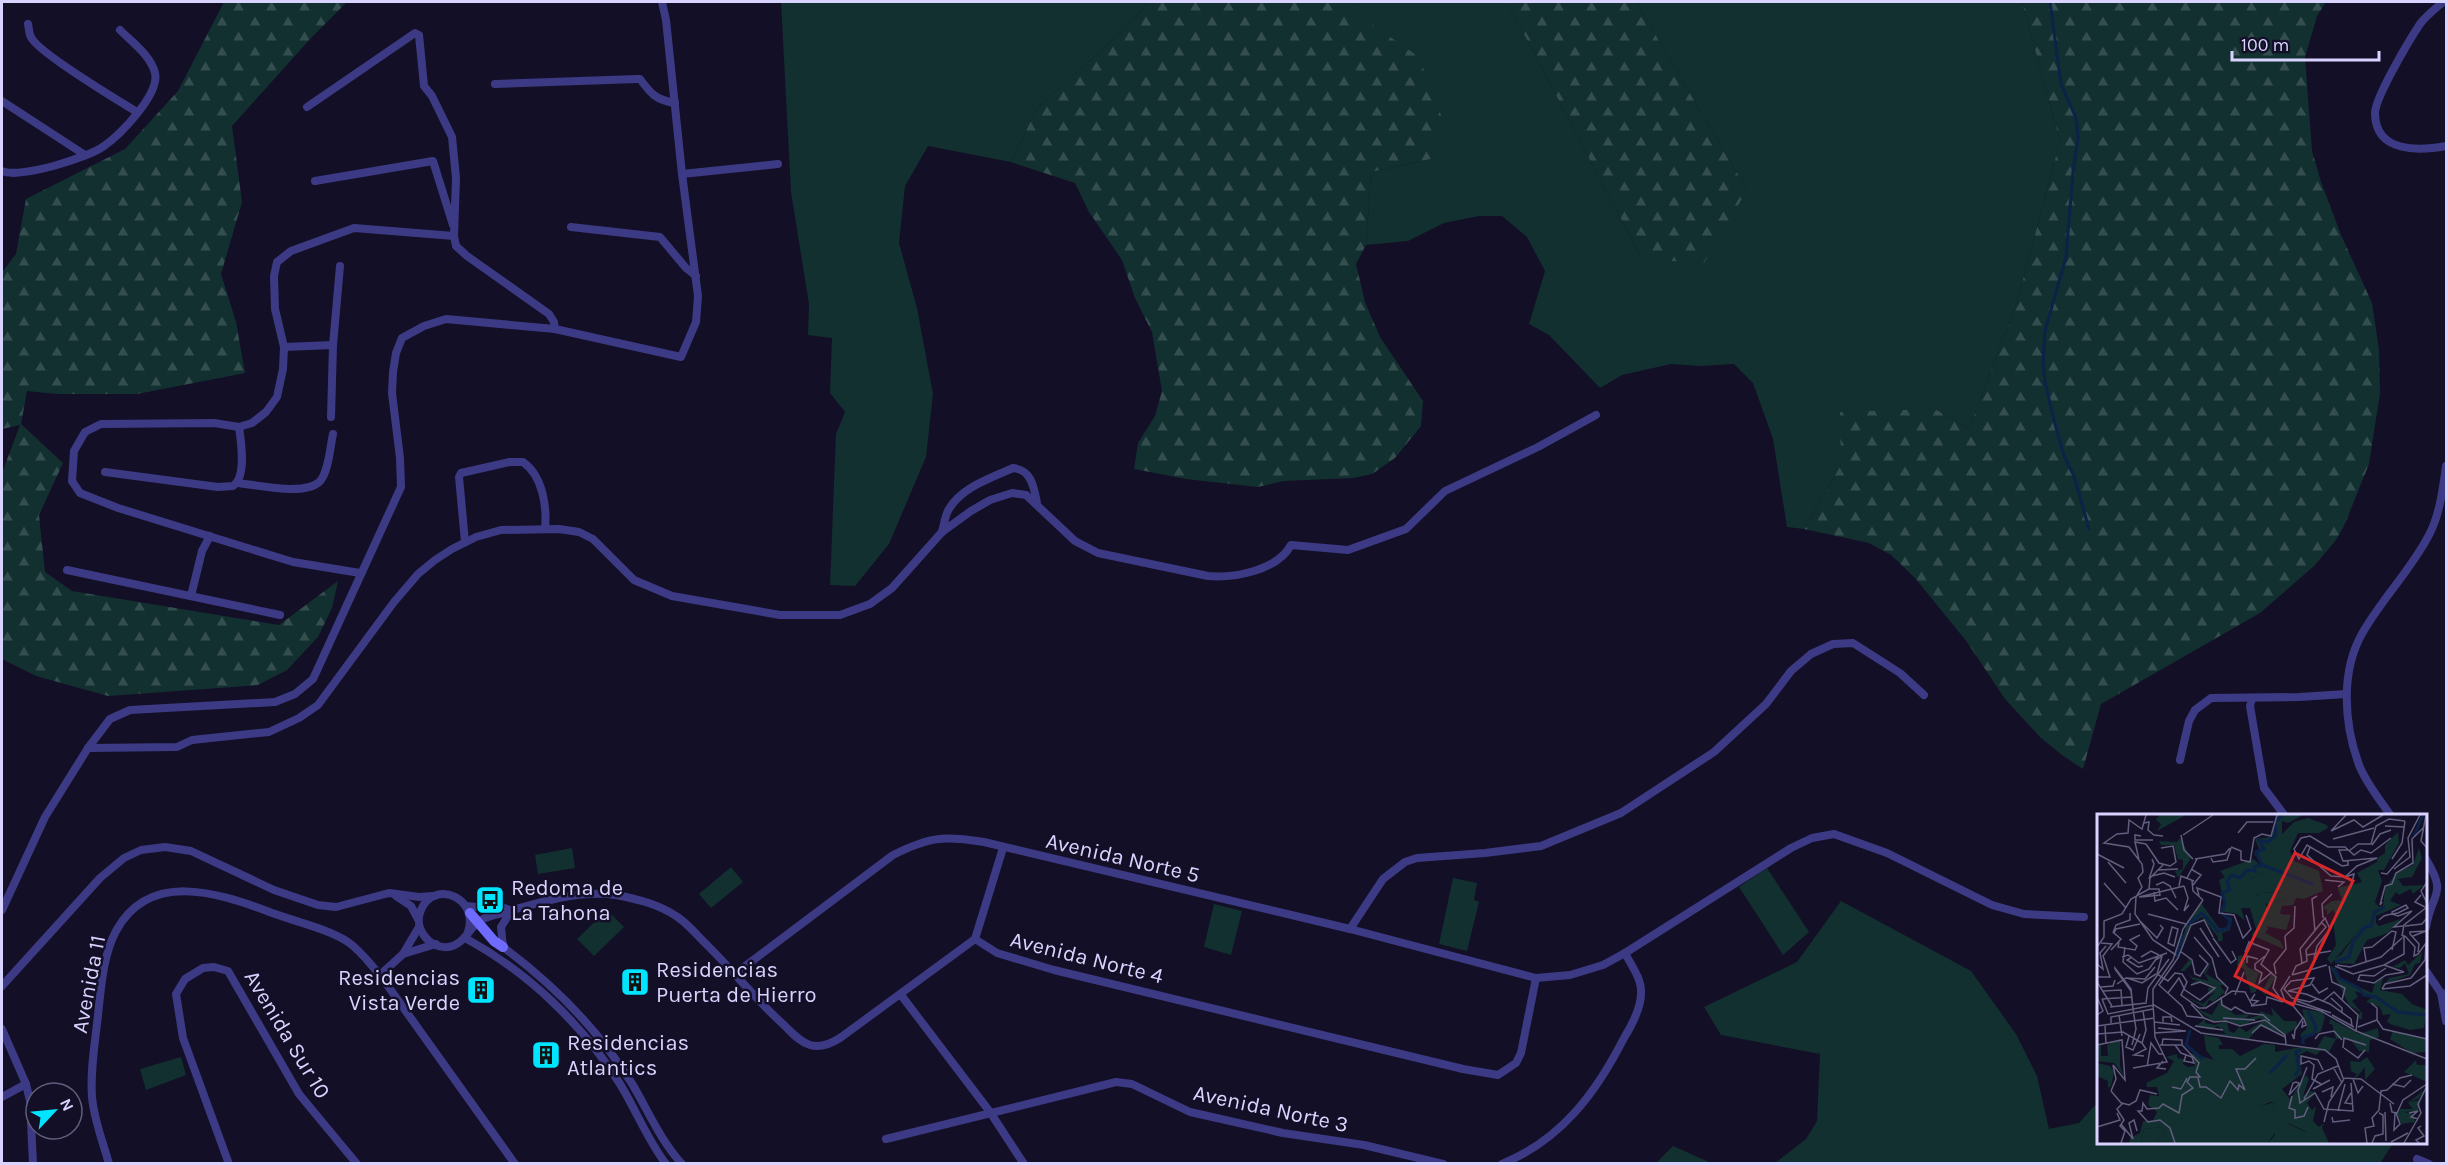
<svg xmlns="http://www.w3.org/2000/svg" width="2448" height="1165" font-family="Karla,sans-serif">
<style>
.grass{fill:#12302f}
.forest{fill:url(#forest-firs)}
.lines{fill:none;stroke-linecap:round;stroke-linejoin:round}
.stream{stroke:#0c2248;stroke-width:3}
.street{stroke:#3d3a85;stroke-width:8}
.secondary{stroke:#6f6bff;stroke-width:10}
.labels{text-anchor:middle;stroke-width:5;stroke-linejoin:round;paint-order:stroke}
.street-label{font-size:22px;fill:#d9d4ff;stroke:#130f26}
.poi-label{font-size:22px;fill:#d9d4ff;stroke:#130f26;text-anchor:start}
.inset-river{fill:none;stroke:#0c2248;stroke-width:3}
.inset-road{fill:none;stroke:#625e7d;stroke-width:1.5}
.view{fill:#d62828;fill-opacity:0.15;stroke:#d62828;stroke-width:3}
.inset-edge{fill:none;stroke:#d9d4ff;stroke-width:3}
</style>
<defs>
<pattern id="forest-firs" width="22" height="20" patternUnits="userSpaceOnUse" patternTransform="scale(1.5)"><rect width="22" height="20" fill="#12302f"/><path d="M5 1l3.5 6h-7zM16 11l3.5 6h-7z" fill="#344d4e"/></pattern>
</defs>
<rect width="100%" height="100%" fill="#130f26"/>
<g class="grass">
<polygon points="781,2 1149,2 1124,30 1037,108 1011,162 928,146 905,186 899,243 917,308 933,394 926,457 889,544 855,586 830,585 836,434 845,412 830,393 832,338 808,335 809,304 791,192"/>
<polygon points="1355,2 1507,2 1642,259 1747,190 1636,2 2022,2 2060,141 2017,302 1969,429 1935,409 1841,465 1804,529 1787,527 1773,439 1753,383 1734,364 1700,366 1671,364 1622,375 1600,388 1549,335 1529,324 1545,271 1527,237 1502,216 1479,216 1444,223 1408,241 1366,245 1371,172 1431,159 1350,9"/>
<polygon points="572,848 575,868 538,874 535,855"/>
<polygon points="731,867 743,882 711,908 699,894"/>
<polygon points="1767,868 1809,932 1783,955 1739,887"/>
<polygon points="1453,878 1477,883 1474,900 1479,902 1467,951 1439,944"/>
<polygon points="1841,901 1971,971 2016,1034 2037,1076 2049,1129 2079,1123 2098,1102 2098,1142 2393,1143 2380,1164 1775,1163 1806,1139 1817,1121 1820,1054 1721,1035 1704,1007 1797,962"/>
<polygon points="1214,904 1242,911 1231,955 1204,947"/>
<polygon points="607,910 624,927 594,956 577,939"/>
<polygon points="181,1057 186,1075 146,1090 140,1069"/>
<polygon points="1673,1146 1711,1163 1656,1163"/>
</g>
<g class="forest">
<polygon points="224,2 347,2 310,39 232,126 242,202 221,274 236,322 245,373 137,394 58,394 27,391 21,424 63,463 39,515 45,572 72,591 279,625 338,581 332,608 318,637 287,670 258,685 108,696 36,676 2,659 2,473 20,425 2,429 2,272 16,254 26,199 125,149 178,91"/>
<polygon points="1149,2 1355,2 1350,9 1419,57 1446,128 1431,159 1371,172 1366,245 1356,264 1365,302 1380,337 1423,401 1421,426 1395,458 1372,474 1353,478 1284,481 1258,487 1186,479 1134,469 1138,443 1155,416 1162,391 1152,332 1135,298 1122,260 1089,212 1075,183 1011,162 1037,108 1124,30"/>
<polygon points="1507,2 1636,2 1747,190 1704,263 1642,259"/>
<polygon points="2022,2 2326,2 2317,16 2305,57 2312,151 2321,182 2341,235 2372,303 2379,350 2380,393 2369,464 2344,526 2336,540 2314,566 2260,613 2101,704 2083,769 2062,755 2040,737 2005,699 1967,642 1915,578 1891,555 1869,543 1804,529 1841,465 1840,412 1935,409 1969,429 2017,302 2060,141"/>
</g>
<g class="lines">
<polyline class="stream" points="2050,2 2061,84 2076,118 2078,137 2073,172 2066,257 2045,331 2043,362 2045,382 2054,420 2064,456 2074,476 2089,529"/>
<g class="street">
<path d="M2443,2C2435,9 2426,16 2420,24C2410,39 2374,99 2375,114C2376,153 2419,151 2446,146"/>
<path d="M28,24C29,28 29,34 31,37C37,52 119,101 137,112"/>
<path d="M495,84L637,79H640C651,94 656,100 675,103"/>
<polyline points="2,101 85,155"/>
<polyline points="307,107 415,33 419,35 424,86 432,96 452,137 456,178 454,236 456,246 467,256 549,314 554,322 555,329"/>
<path d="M2,171C19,179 88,158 104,146C120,135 160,94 155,73C151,56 132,42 120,30"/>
<polyline points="682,174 778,164"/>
<polyline points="315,181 433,161 453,225"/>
<polyline points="571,227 660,237 686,268 696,276"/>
<polyline points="284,347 333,345 340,266"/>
<polyline points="331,417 333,345"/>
<path d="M105,472L218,487L233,486C247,477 241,441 239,427"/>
<path d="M238,483C257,485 308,497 321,480C329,469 330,447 333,434"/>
<path d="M942,532C944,525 945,515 949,509C962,487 991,478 1013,468C1032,470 1034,488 1037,503"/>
<path d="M465,542L459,477L461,473L510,462H523C543,476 547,507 545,529"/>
<polyline points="67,570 280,615"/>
<polyline points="360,573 293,562 118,508 80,493 72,481 74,451 85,432 101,424 214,423 239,427 252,423 266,412 277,397 283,369 284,347 275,309 274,276 277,262 291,251 354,228 454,236"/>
<polyline points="191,596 202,551 210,536"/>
<polyline points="2252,699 2250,706 2264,788 2285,816"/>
<path d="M88,748L177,747L192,740L269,732L299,718L318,705L394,602L418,574L435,560L452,549L476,537L501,530L559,529L579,532L593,539L634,580L672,596L780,615H840L870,604L892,588L942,532L971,511L990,500L1012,493L1026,495L1075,541L1098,553L1208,576C1234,578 1277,571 1291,545L1348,550L1406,529L1445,491L1538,447L1596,415"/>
<polyline points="2180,760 2189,721 2195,710 2211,698 2299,697 2346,694"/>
<path d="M2391,816C2380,800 2366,783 2359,765C2344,724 2340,671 2363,632C2383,597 2412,569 2430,533C2440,513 2443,488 2446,466"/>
<path d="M2426,859C2448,896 2432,891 2426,927"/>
<polyline points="396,896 411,906 418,919"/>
<path d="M466,906C480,909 499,903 511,911"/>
<polyline points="2,910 45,817 88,748 110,719 130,710 275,702 295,694 313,679 401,487 400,458 392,393 393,372 396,353 402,338 424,326 446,319 555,329 681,357 696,322 698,296 682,174 666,20 662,2"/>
<path d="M511,911L501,927L503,947C554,985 597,1028 631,1082C648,1110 660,1140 682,1164"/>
<polyline points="1350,929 1383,879 1405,862 1417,858 1485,853 1541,846 1621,813 1714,752 1766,704 1791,671 1811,654 1833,644 1853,643 1900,673 1924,695"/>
<path d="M467,935C482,898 434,878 421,910C413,928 429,949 448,947C465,945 469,926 483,919C490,915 501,914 509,911C544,901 580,890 616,895C637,899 658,904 676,916C686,922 694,932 703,941C731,968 756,1000 785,1026C792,1033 800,1042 810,1045C820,1048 832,1043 840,1038L975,939L997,953L1054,970L1463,1069L1498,1075L1516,1063L1521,1053L1536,978"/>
<path d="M465,938C528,972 582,1024 620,1084C636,1110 647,1139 666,1164"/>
<polyline points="975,939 1003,848"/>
<polyline points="1625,953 1791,848 1812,838 1834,834 1887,853 1992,905 2024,914 2084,917"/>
<polyline points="403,954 436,944"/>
<polyline points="2426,971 2441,993 2446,994"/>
<path d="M736,973L893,855C931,836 944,836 984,842L1350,929L1536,978L1570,975L1603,965L1625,953C1631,965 1641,978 1641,991C1642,1007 1632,1025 1624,1038C1596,1093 1561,1140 1502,1164"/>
<polyline points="380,975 403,954 419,927"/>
<polyline points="2,986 100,878 124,858 141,850 165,847 191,851 274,890 318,905 336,907 389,893 419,897 434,896"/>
<polyline points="2441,993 2446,1021"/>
<polyline points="901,995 990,1112 1024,1164"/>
<polyline points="2,1029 26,1084 30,1101 33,1164"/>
<polyline points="2,1097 26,1084"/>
<polyline points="886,1139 1116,1082 1132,1084 1190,1112 1283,1133 1364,1145 1443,1164"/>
<polyline points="2417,1159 2429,1164"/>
<path d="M109,1164C103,1142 94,1120 92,1097C90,1070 95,1043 98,1015C101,988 103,955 116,931C149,871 216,892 267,911C292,921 327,928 348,942C361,951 370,964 380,975L515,1164"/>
<polyline points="229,1164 183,1038 176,994 185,979 203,968 214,967 228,971 299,1094 357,1164"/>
</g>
<polyline class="secondary" points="470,913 494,941 503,947"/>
</g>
<defs>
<g id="bus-square" transform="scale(1.5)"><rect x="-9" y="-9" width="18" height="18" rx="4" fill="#00e5ff" stroke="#130f26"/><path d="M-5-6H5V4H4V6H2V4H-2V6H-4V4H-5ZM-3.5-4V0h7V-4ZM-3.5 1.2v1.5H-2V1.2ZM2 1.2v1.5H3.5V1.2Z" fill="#111"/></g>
<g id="building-square" transform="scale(1.5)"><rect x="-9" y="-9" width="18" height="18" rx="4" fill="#00e5ff" stroke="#130f26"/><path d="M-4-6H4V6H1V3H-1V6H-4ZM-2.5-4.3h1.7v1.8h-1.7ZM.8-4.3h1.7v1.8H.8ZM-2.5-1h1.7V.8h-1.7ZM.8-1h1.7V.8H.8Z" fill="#111"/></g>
</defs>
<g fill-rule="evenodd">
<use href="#bus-square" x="490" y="900"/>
<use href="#building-square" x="635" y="982"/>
<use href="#building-square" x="481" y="990"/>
<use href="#building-square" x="546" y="1055"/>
</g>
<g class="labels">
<g class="street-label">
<text transform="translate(1123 857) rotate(13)" y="8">Avenida Norte 5</text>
<text transform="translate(1087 957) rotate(14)" y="8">Avenida Norte 4</text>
<text transform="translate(88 984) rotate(-79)" y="8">Avenida 11</text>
<text transform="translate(288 1034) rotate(59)" y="8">Avenida Sur 10</text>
<text transform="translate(1271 1108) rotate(12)" y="8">Avenida Norte 3</text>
</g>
<g class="poi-label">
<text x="511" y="895">Redoma de<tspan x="511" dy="25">La Tahona</tspan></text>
<text x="656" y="977">Residencias<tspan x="656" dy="25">Puerta de Hierro</tspan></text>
<text x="460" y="985" text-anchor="end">Residencias<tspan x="460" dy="25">Vista Verde</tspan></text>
<text x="567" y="1050">Residencias<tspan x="567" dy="25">Atlantics</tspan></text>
</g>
</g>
<g transform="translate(2097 814)">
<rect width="330" height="330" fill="#130f26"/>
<path d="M301,18L302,29L287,56H281L285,67L278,88L282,93L234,150L230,145L239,131L236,106L240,103L236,96L230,101V96L225,94L235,87L245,86L241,74L265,68L260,59L280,48V44L288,39V31ZM156,45L162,50L152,55L153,65L166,59H183L195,62L208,73V85L199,84L196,91L185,92L183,99L168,89L191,86L190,79L162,78L159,82L171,115L168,119L183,127L187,135L154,121L159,115L153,94H144L148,107L140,100L123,97L127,88L122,66L128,63L123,57ZM178,288L176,295L193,311L211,319L192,318L182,329H171L178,321L163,292ZM65,313L68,318L57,329H44L47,315Z" fill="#12302f"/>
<path d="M62,1H89L60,17L64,10L59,6ZM181,1H206L191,9L185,7V20L197,8L211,4L230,11L231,14L222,19H201L193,37L197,47L222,57L226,77L209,84L204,79L207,73L202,68L183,59L177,64L166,59L153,65L152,53L165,50L157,40L162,35L158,25L174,23ZM83,24L94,44L81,64L78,57L86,55V46L81,45L77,31H64L62,27L80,28ZM322,34L325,44L315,63L301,65L306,72L327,71L316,80L314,75L302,81L299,78L293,87L304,91L279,102V109L282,112L304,105L291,119L270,126L257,150L239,149L237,145L244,141L278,94L286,92L288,73L300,59L316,51ZM162,78L190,79L191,86L168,89L171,94L180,92L184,100L194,101L189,116L168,112L158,84ZM104,89L122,114H129L132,108L124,99L135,104L133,116L125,119L126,126L121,128V123L105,103L94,110L83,137L89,112ZM325,138L323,149L318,150L313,161L288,170L292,164L312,160L308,149L303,154L295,153L308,146L311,151ZM145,141L150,153L162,159L158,170L167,174L175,159L178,164L168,181L160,172L159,178L154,179L147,155L140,152L141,142ZM90,142L96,149L88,156L95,163L112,167L107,159L115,147L109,160L127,170L123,172L128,178L116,188L112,186L108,194L88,182L106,190L118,178L112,181L111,174L118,172L102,168L93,171L100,166H96L89,157H83L92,146ZM233,152L240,156L243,164L275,179L278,169L286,164L283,176L305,180L315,190L330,196L327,214L313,216L293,210L290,207L294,200L286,201L283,193L269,188L275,183L258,177L261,183L255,187L265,199V206L261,204L263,198L252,191ZM125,184V191L138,201L153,200L148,205L163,201V197L176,202L174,193L187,207H200L199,214L188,221L164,211L152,225L110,219L129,220L121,212L114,216L99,212L108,205V209L118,211L130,207L132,217L137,219L142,213L149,218L166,207L163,204L143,212L131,206L116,207L96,193L115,201ZM205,195L225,198L228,203L224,217L206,226L203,221L210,214ZM233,205L262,220L281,214L282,223L273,226L272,238L262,237L253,225L245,224L239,225L232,238L220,234L227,222L239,225L235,210H232ZM296,217L330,226V238L315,239L293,225ZM107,221L122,224L126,231H122V235H135L143,242L167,230L178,231V238L204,233L224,236L219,241L210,237L202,241L205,260L185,275L193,285L209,261L212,265L206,282L212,277L219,278L210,289L215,296L219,292L216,307L222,313L227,309L225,314L232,329H182L183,317L210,318L182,305L176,294L178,288H174L163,292L172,308L182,313L171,329H57L68,318L65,313L47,315L44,329H32L33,324L43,319L46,307L56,306L60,298L51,291L53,281L62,282L60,273H50L49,269L70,259L77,247L69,243L80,240V244L87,245L86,250L91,253L98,252L95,239L117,246L109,236ZM23,225V252L27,262L17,249L0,247V231H4V242H11L10,231ZM270,243L278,255L268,266V253L260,263H257L260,260L254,257L253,247L263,248ZM319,246L320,251H330V268L307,258ZM0,249L13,252L17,258L14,272L11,274V267L0,262ZM328,275L322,284L313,288L324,286L321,297L307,298L316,300L318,308L304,310L300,300L303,295H316L311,289Z" fill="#12302f"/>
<path class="inset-river" d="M317,22L326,1M165,51L216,70M90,111L105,99L121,117L131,114L133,106L125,99L128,88L125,79L133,76L130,67L135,61L143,64L150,56L158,57L157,53L165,51L159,38L167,35L162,26L171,28L179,21L178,8L186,1M79,143L86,120M238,148L252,143L256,128L268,113L274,112L278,98L288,93M237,154L242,164L262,174L267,181L279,183L301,198L330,201M93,216L89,231L106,245M206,230V223L217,220L219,213L211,197M173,259L190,241M198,262L202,255L199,238L204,236"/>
<path class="inset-road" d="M49,1L45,15L32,6L31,19L20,20L7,29L32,33L45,50L46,58L41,64L45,73L39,83L38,100L56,126L79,141M329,1L324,27L330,34M47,9L52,8L51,16L57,21L66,22M288,12L307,13M234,17L257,6L266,13L286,1M234,17L249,1M141,19L150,8H176M84,21L87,36L96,45M86,21L116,1M44,22L38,21V26H56M236,25L277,14M49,30L62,49L73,52L79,48L76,32L64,34M275,31L283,20L294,16M134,33L144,37V46L153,48L157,24L165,20L174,22L180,1M213,33L210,41L234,62L248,63L260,52L280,44L246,47L242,36H251M252,37L261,30H274L279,12L292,5L308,7M0,40L27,54M113,42L116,48L130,46L134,34M98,45L128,40L133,34M295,45L305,29L308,7M42,46L38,28L49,30M251,47V51L245,52L210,31L202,45L197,35L204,24L213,22L231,33H248L257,41L264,36L274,39L294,24M11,48L29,69M94,55L104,61L96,71M297,55L313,43L311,24L323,1M61,56L81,55M284,59L290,60L310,37M55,62L67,59L78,63M248,63L257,60L255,69M90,64L100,45M52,65L57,50L55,45M228,66L247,68L241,73M95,67L96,77L106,86M330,68L324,77L330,89M7,69L29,94M59,71L66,68L73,72L79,84M82,72L84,62L97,67M87,72L91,84L87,97L92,91M57,78L58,87L69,84L81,96M324,81L318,88L328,93M102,82L100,74L124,83L122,99L137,101L146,124L154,115L149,101M42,83L87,72M44,83L63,81L62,75H52M285,88L283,91L288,72L295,70L299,59L316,49L315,25L327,13M51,100L89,110M226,104L225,90L235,80M42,106L60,124L66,114L63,111M282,106L287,102L290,101L295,100L301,99L311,94L309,91L295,98V100L301,102L315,97L297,113L306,112M308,112L325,110L330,104M75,113L81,115L77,132L71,129ZM103,114L122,143M218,117L215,85L220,82M16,119L19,111L33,106V99M188,122L197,114L198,92M305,122L307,111L330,93M308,122L318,133L317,142L321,140M316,122L329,117L313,118V120L322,130L321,138M97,123L115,144L120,163L131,174L128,180M116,124L134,149L139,145L135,137M22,128L21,133L38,136L40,132L33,126L43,121M0,133L7,123V107L25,100L34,85L52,75L53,64L66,51M28,133L26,148L40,160L52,155L62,141M14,136L24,125L17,119L19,115L43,110M83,137L95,146L98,160L103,162L111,150L102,141M148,138L152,128L172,136L164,150L179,163L176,174L186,188M210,141L234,137M168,142L158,150V155L165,159L162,169L175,158M25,143L31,141L42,149L70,139M35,143L30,146L41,153L46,152M44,143L54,137L62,141M59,146L65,142L60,160L71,167L78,159L85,160L90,168L84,181L102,194H109L135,177L148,178L155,191M269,147L267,134L275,133L295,117L299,118L295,136M150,149V142L161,145M205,149L203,135L228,104L233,115L220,132L217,145M0,150L6,155L3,139L9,132M240,151L253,153L284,143L305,124M287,151L307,158L289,161L277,169L261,166L263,161L277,162L289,154M232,152L235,168L248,174L245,186L261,201L259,217L330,245M238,152L256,160L287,151L307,140V121L306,124M179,160L177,150L189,135L188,122M195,161L199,152L210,147L209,136L229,113L225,109M195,161L230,151M0,163H13L6,142L15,130L4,129M30,164L45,169L59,160M0,168L15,192M20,170L29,164L48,165L58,153M215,170L222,179L231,174M4,173L16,172L18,166M285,175L288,170L314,164L328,146L329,129L321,140M285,175L313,172L330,161M6,177L24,176L25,192M71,179L82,164L88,176L103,186L118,174L103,168L94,171M138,181L147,158M0,183L6,197L0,201M124,183L125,191L134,196L138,193L149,199L166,201L173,207M234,184L245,194V198M5,185L35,183M5,185L11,200L57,191L104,219L228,236L239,245L246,264L264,265L297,290M220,185L213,188L195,184L187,175L194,167L217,164L213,171L191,177L209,180L233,190L254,205L255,212M188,187L224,197L259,217M188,187L184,176L193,162M200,187L234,199M226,187L237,178L245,186M193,188L207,205L209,211L205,213L206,207M274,189L280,194V206M94,190L107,204L117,208L129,207L143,212L168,206L188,221L189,230M56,191V175L76,146L86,115L106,86M154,192L169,190L170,183L186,188M154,192L161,187L154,186L158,180M13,193L49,189L51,174L72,145M22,201L25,222M235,201L257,213M107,204L90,202L85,192L62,171L81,144L94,111L107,106L116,123M126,204L158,206M57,208L83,211M66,208V203H74L75,208M14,209V203L56,195M0,212L57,204L56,191M8,212L9,230M98,212L126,216M261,213L280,206L286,215L330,225M61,214L89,217M57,219L89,217M155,219L164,211L188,223M0,220L26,218L45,229M195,220L197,225L198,216L206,204M32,222L29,233L36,236L43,220M218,225L222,220L237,217L245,226M45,229L49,235L37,241L47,242M45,229L49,216L46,197M0,231L25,226L28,266L16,251L19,265L14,277M35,231L39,215L36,195L34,177L18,155V154L34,175L36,194M63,231H85M65,231L66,225L85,226V231L102,249L99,258L103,263H93L90,268L96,274L85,281L82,299L66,290L62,294L50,295L46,289L45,297H41L51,308L63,306L73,314L78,329M78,231L84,239L95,243L97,249L87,247L89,241M246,234L247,224L269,231M247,234L261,244L268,236M66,247L60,254L69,255M50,253L54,229L62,240H66M210,253L201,276L203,289L218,279L227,295L256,297L254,269M236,253L245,269M36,254L70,248L58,223L57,204M101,264L103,273H109L124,284L133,267L141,276L142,271L148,276L139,255H148L159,244M256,265L261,279L266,272M202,270L192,281L196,269L199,268L204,270M224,270L215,265L217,251L212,247L204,250V242L221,246L226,256M295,270L307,273L314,266M75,273L84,275L90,264M216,275L233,266M14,277L25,290L20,295L27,306L23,312L28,317L24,329M225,278L236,273L234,283M254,279L248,289L256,290M195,282L192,294L198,296V304L207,302L211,293M207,285L221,260L241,252M25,289L32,291L39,287L43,276L60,280M293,289L295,298L300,299L306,286L330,270M241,297L248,270M288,298L289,327M298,299L297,316L303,310L299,299M312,299L321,297L314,303L321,305M235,303L236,308L253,306M227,308L232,288L247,265M24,310L36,325L32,309L37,306L40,317M0,313L23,306L20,299M294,328L311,319M270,329L268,314L277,312L275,304L282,296L284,277L290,276L303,264L315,261M275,329L278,322L286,320V301L282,299M307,329L324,299L321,290L330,272M322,329L319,326L327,322L321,314L324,312"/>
<path class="view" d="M198,39L256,67L196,191L138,162Z"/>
<rect width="330" height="330" class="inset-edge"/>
</g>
<rect width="2448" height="1165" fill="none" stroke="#d9d4ff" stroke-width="6"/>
<g transform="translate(54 1111) rotate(64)"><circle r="28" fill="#130f26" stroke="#625e7d" stroke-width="1.5"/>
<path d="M0-4.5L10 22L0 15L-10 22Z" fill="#00e5ff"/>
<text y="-9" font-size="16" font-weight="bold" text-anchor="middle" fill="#d9d4ff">N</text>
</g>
<path d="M2232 51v9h147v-9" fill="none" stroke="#d9d4ff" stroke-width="3"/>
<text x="2241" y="51" font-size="18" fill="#d9d4ff" stroke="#130f26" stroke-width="4.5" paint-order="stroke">100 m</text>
</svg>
